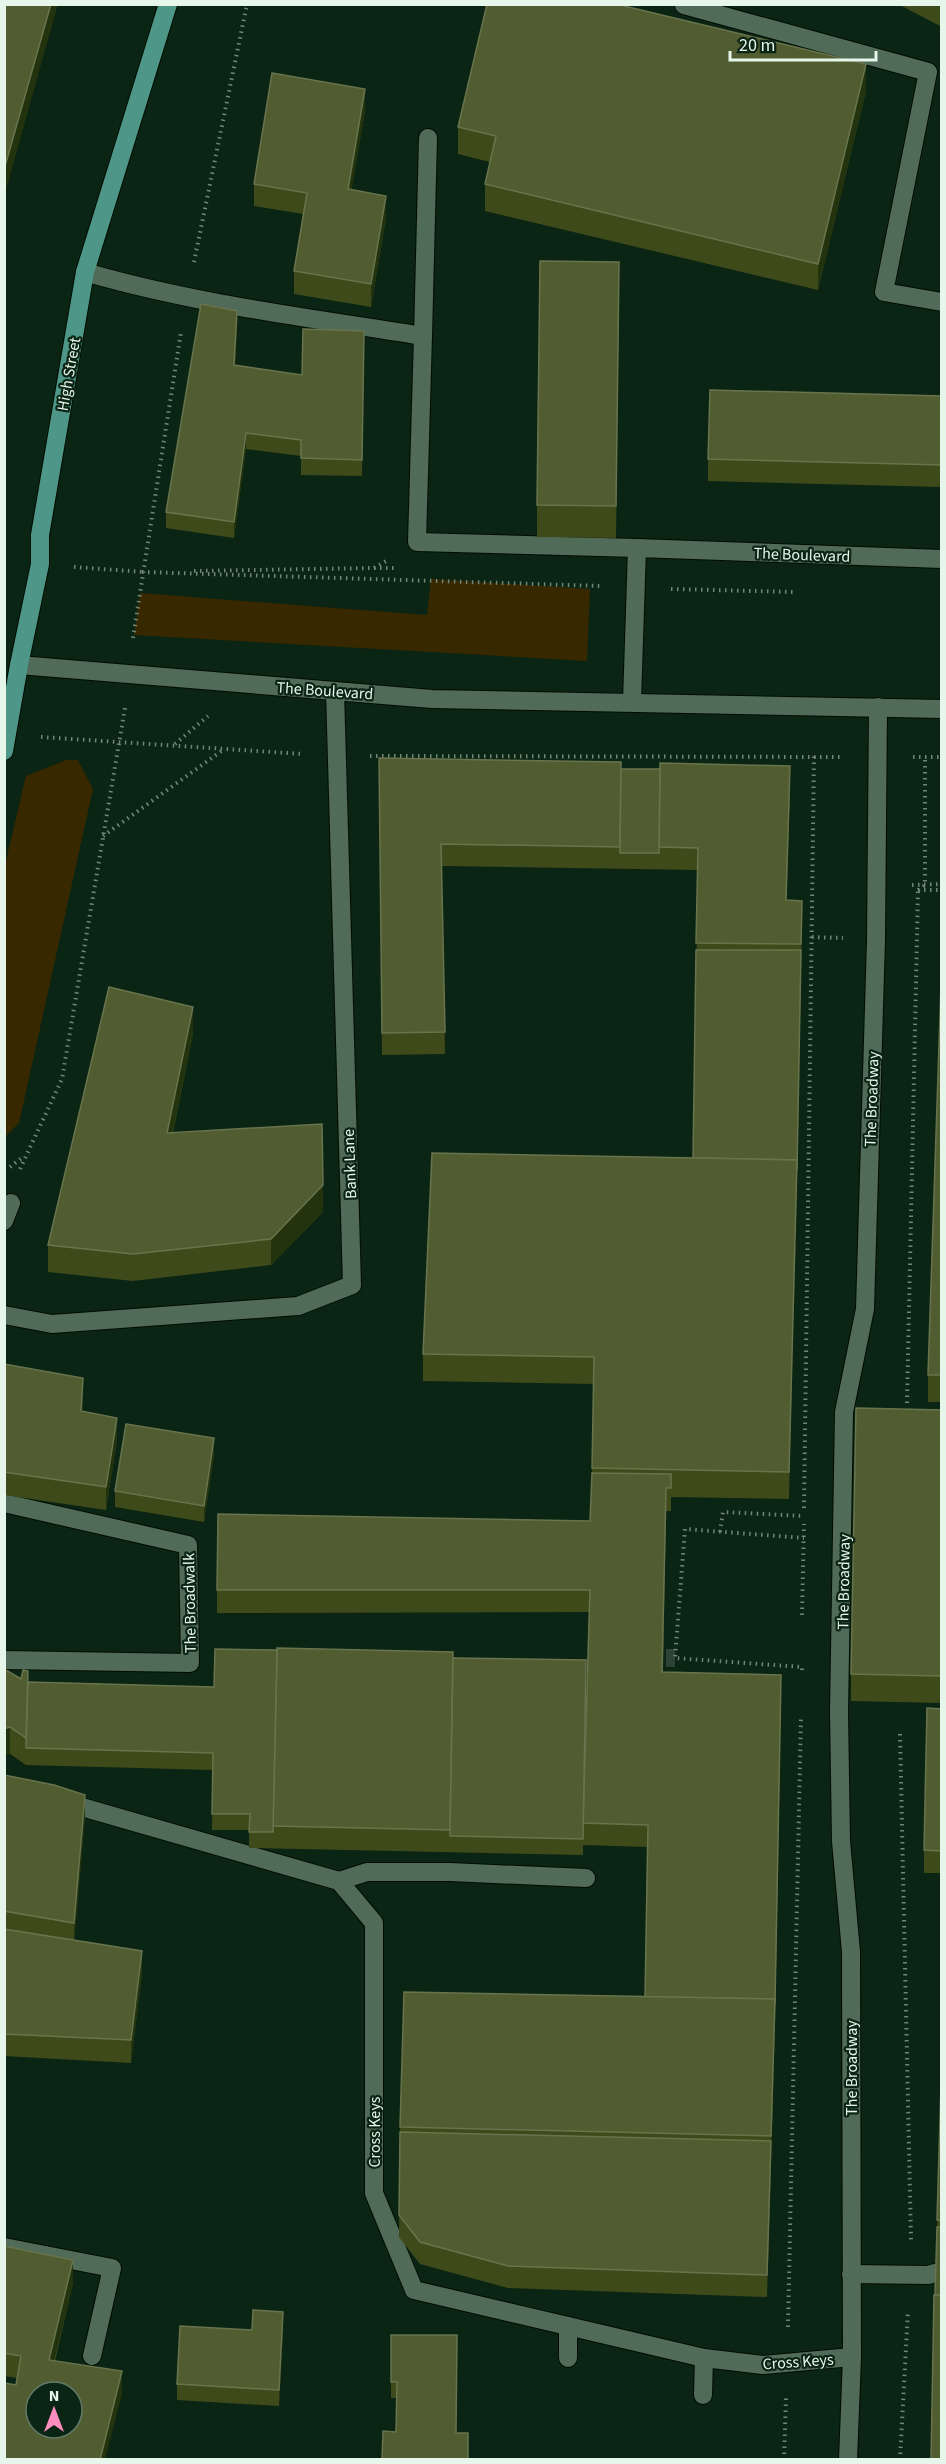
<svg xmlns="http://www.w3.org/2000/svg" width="946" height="2464" font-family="'Source Sans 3',sans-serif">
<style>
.green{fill:#372800}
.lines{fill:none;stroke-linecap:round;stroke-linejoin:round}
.minor-tunnel{stroke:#2c4434;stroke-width:18;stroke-dasharray:18 9;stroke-linecap:butt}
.minor-casing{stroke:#000d02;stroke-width:20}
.major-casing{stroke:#000d02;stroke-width:20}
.path{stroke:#718677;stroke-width:4;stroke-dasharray:1.5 4.5;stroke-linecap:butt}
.minor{stroke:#506b57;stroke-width:18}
.major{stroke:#4e9687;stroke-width:18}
.wall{fill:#3f4a1a}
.shaded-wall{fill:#22330e}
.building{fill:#515c30;stroke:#68744d;stroke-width:1.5;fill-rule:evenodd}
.labels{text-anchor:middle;stroke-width:4.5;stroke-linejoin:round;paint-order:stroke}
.street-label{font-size:16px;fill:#e6f6ea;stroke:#0b2514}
</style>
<rect width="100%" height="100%" fill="#0b2514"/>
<g class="green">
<polygon points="431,579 590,589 587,661 134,635 140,593 427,615"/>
<polygon points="66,760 78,760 93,789 19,1123 5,1137 5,865 26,776"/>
</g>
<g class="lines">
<polyline class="minor-tunnel" points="639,1658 675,1658"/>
<g class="minor-casing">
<g id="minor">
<polyline points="684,5 928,72 884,292 942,302"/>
<path d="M85,272C195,304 310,318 423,336L417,542L637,548"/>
<polyline points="423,336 428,138"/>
<polyline points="19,665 432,699 942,709"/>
<polyline points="632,702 637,548 942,559"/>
<polyline points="4,1221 11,1203"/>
<polyline points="4,1315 52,1324 298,1306 352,1285 335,691"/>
<polyline points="4,1503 188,1545 190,1663 4,1660"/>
<polyline points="61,1801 339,1881 374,1923 374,2193 414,2290 704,2358 763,2365 852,2357"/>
<polyline points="339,1881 367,1872 450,1872 586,1878"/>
<polyline points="4,2247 112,2268 92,2356"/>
<polyline points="851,2274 928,2275 935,2273"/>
<polyline points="568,2326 568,2358"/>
<polyline points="703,2395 704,2358"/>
<polyline points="848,2460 852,2357 851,1952 841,1841 839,1712 844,1412 865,1309 876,940 878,707"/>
</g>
</g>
<g class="major-casing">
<polyline id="major" points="4,751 19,665 40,564 40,535 85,272 168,4"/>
</g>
<g class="path">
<polyline points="194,262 247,4"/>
<polyline points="74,567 144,572"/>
<polyline points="374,568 394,568"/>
<polyline points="194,571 374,568 388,560"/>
<polyline points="142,572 600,586"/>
<polyline points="671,589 795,592"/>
<polyline points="133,638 181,332"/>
<polyline points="41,737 303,754"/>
<polyline points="175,744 208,716"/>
<polyline points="370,756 843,757"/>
<polyline points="913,757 942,757"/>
<polyline points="103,836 223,750"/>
<polyline points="912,885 942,884"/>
<polyline points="918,890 925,885 925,757"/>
<polyline points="918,890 942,890"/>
<polyline points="812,937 843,938"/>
<polyline points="10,1167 23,1157"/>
<polyline points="20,1169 62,1079 125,708"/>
<polyline points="907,1403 918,890"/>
<polyline points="804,1508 814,756"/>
<polyline points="720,1532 723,1512 804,1516"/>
<polyline points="802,1615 804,1524"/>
<polyline points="802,1670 802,1667 675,1658 685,1529 804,1538"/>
<polyline points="900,1734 911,2240"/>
<polyline points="788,2327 801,1716"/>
<polyline points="784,2460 786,2397"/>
<polyline points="900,2460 908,2311"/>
</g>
<use href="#minor" class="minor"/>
<use href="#major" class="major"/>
</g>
<g class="wall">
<polygon points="898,4 942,4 942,27"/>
<polygon points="866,91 818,290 485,211 485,184 490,162 458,154 458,127"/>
<polygon points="365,111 351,190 386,218 371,307 294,294 294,271 303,214 254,206 254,184"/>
<polygon points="619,294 616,538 537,537 537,505"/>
<polygon points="237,328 235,365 302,375 364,331 362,476 301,475 301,456 246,449 234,538 166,528 166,512"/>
<polygon points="942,396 942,487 708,481 708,459"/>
<polygon points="379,758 621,769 790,789 786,900 802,924 789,1499 671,1497 671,1511 666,1511 663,1672 781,1697 775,2026 767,2297 508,2288 420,2264 399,2237 400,2127 645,1997 647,1847 583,1845 583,1829 583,1855 249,1848 249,1830 212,1830 213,1770 26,1765 10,1754 4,1669 28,1682 214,1687 453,1658 584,1801 589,1612 217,1613 217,1590 590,1521 592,1473 594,1384 423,1381 423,1354 693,1158 698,870 442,866 445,1054 382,1055"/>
<polygon points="942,955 942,1402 928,1402 928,1375"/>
<polygon points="193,1034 173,1133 323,1212 271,1265 133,1281 48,1272 48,1245"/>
<polygon points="4,1364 83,1400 82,1411 117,1440 106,1510 4,1495"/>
<polygon points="942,1410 942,1703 851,1701 851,1674"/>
<polygon points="214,1455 204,1522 115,1507 115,1491"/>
<polygon points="942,1709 942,1873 924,1873 924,1850"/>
<polygon points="4,1775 85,1817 74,1940 142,1973 131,2063 4,2056"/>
<polygon points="942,2050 942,2460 937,2227"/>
<polygon points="4,2246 73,2283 55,2361 122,2394 16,2385 17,2378 4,2376"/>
<polygon points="283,2328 279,2406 177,2400 177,2384 252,2330"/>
<polygon points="391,2335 457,2335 396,2432 397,2398 391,2398"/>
</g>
<g class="shaded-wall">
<polygon points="51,4 58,4 4,197 4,170"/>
<polygon points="866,64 866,91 818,290 818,264"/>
<polygon points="365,89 365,111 348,212 348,189"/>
<polygon points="386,196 386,218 371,307 371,284"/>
<polygon points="237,311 237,328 234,381 234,365"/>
<polygon points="246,433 246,449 234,538 234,522"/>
<polygon points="790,766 790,789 786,922 786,900"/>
<polygon points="802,901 797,1187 789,1499 797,1170"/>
<polygon points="193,1007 193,1034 167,1160 167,1133"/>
<polygon points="323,1185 323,1212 271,1265 271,1239"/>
<polygon points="83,1378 83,1400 81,1433 81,1411"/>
<polygon points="117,1418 117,1440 106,1510 106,1487"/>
<polygon points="214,1438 214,1455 204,1522 204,1506"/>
<polygon points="781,1697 775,2026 767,2297 775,1999"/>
<polygon points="10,1727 10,1754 4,1755 4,1729"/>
<polygon points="85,1795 85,1817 74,1946 74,1923"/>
<polygon points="142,1951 142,1973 131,2063 131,2040"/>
<polygon points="73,2260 73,2283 49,2382 49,2360"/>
<polygon points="283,2312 283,2328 279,2406 279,2390"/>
<polygon points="122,2371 122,2394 105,2460 100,2460"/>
</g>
<g class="building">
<polygon points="4,4 51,4 4,170"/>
<polygon points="487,4 616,4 866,64 818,264 485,184 496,136 458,127"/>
<polygon points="272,73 365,89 348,189 386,196 371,284 294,271 307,193 254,184"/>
<polygon points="540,261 619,262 616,506 537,505"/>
<polygon points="201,304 237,311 234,365 302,375 303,329 364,331 362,460 301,458 301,440 246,433 234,522 166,512"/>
<polygon points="710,390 942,396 942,465 708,459"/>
<polygon points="379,758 621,762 620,847 441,844 445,1032 382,1033"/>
<polygon points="660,763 790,766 786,900 802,901 801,944 696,943 698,848 659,847"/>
<polygon points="621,769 660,769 659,853 620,853"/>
<polygon points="696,950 801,950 797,1170 797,1160 693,1158"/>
<polygon points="942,955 942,1375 928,1375"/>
<polygon points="109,987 193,1007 167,1133 322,1124 323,1185 271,1239 133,1254 48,1245"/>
<polygon points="432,1153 797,1160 789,1472 592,1468 594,1357 423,1354"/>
<polygon points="4,1364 83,1378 81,1411 117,1418 106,1487 4,1472"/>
<polygon points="856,1408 942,1410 942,1676 851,1674"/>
<polygon points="126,1424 214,1438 204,1506 115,1491"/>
<polygon points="592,1473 671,1474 671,1488 666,1488 662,1672 781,1675 775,2004 775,1999 645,1997 648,1825 583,1823 590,1590 217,1590 218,1514 590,1521"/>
<polygon points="277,1648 453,1652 450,1830 273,1826"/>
<polygon points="215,1649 277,1650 273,1832 249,1832 250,1814 212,1814 213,1753 26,1748 28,1682 214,1687"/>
<polygon points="453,1658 586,1660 583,1839 450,1836"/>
<polygon points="4,1669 21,1679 23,1670 28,1671 26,1738 10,1727 4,1729"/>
<polygon points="927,1708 942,1709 942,1851 924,1850"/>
<polygon points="4,1775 54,1785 85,1795 74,1923 4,1911"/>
<polygon points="4,1929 142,1951 131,2040 4,2034"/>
<polygon points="404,1992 775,1999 771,2136 400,2127"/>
<polygon points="942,2050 942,2221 937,2220"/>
<polygon points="400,2132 771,2141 767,2275 508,2266 420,2242 399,2215"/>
<polygon points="937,2227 942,2227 942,2295 935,2295"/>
<path d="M4,2246L73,2260L49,2360L122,2371L100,2460H4V2383L16,2385L21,2356L4,2353ZM36,2392H72V2428H36Z"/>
<polygon points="934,2295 942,2295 942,2460 931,2460"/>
<polygon points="253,2310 283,2312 279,2390 177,2384 180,2326 252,2330"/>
<polygon points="391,2335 457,2335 456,2433 468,2433 468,2460 382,2460 383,2431 396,2432 397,2382 391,2382"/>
</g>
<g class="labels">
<g class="street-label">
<text transform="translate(68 374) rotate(-80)" y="6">High Street</text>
<text transform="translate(802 554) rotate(2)" y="6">The Boulevard</text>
<text transform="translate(325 690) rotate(4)" y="6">The Boulevard</text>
<text transform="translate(871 1099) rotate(-88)" y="6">The Broadway</text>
<text transform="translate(349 1164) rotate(-92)" y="6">Bank Lane</text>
<text transform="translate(843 1582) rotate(-89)" y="6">The Broadway</text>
<text transform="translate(189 1603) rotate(-91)" y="6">The Broadwalk</text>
<text transform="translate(851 2068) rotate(-90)" y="6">The Broadway</text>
<text transform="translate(374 2132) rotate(-90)" y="6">Cross Keys</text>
<text transform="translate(798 2361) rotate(-4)" y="6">Cross Keys</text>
</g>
</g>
<rect width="946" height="2464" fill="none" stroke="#e6f6ea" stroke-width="12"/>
<g transform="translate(54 2410)"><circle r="28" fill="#0b2514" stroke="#63796a" stroke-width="1.5"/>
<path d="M0-4.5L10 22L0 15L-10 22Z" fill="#fd8ebf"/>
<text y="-9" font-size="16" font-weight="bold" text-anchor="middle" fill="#e6f6ea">N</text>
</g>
<path d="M730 51v9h146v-9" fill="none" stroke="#e6f6ea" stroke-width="3"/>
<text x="739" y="51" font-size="18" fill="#e6f6ea" stroke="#0b2514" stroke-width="4.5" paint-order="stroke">20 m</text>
</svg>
